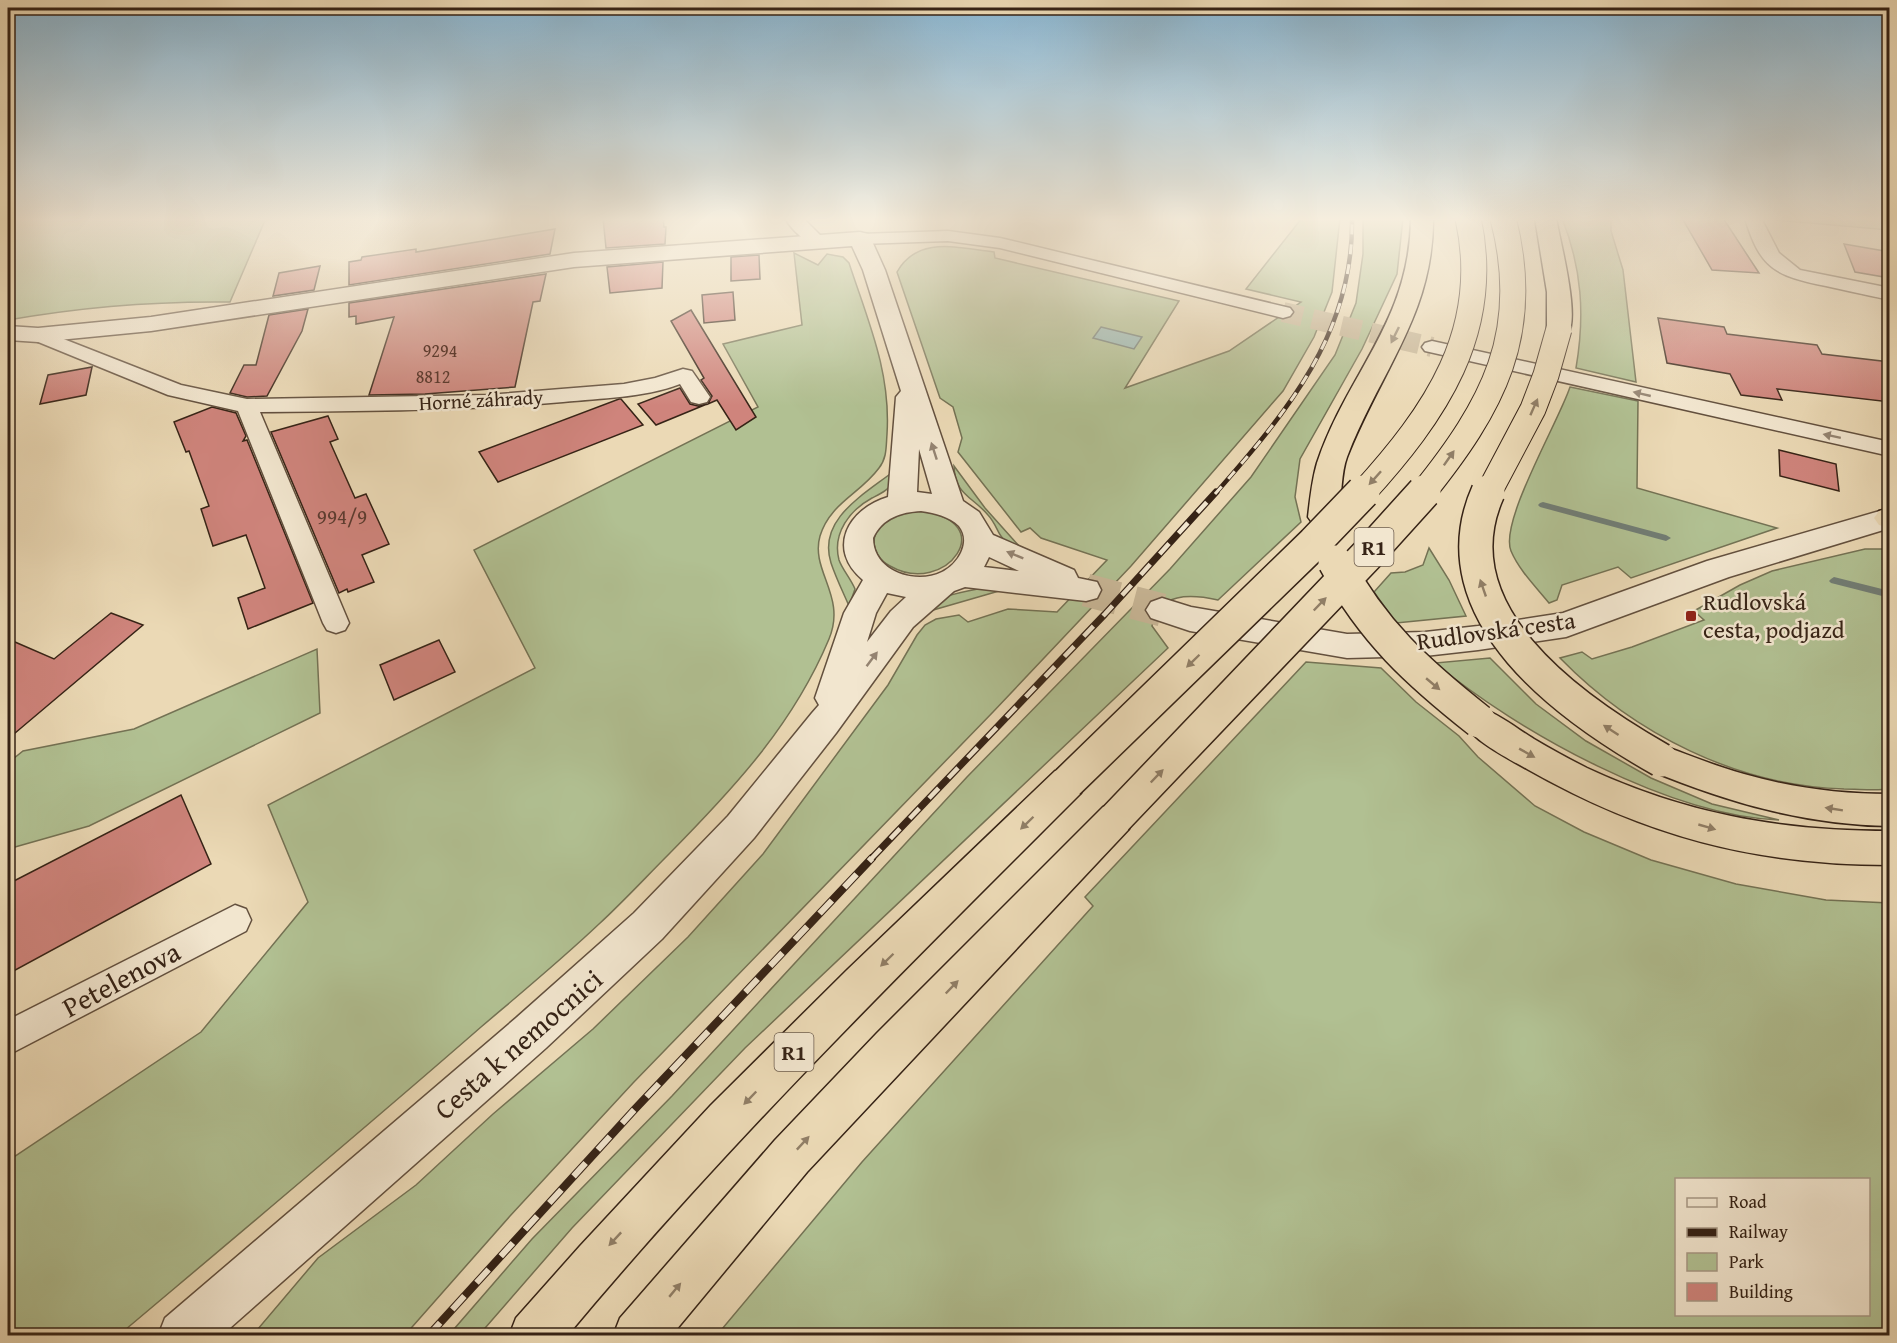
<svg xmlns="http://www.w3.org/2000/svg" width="1897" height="1343" font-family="'Gentium Book Plus',serif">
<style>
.green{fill:#b1c092;stroke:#747254;stroke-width:1.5;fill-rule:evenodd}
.water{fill:#99b9b4;stroke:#717d75;stroke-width:1.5}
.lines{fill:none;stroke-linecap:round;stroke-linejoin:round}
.stream{fill:#717d75;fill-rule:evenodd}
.building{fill:#cf847c;stroke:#362316;stroke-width:1.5}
.minor-tunnel{stroke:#c7b595;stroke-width:20;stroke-dasharray:20 10;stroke-linecap:butt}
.tertiary-tunnel{stroke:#c7b595;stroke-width:33;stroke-dasharray:33 16;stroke-linecap:butt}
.minor-casing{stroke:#63503e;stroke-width:3}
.tertiary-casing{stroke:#63503e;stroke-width:3}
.motorway-casing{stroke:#362316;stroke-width:3}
.minor{fill:#f2e6cf;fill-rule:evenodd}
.tertiary{fill:#f2e6cf;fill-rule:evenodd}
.motorway{fill:#ebd9b5;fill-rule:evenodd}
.rail-far2-casing{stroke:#362316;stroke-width:4.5}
.rail-far1-casing{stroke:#362316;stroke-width:7}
.rail-casing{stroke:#362316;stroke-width:8}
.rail-far2{stroke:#f2e6cf;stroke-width:3;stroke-dasharray:10;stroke-linecap:butt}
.rail-far1{stroke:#f2e6cf;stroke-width:4.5;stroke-dasharray:14;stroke-linecap:butt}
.rail{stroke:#f2e6cf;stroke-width:6;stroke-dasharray:18;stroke-linecap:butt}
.motorway-bridge-far1-casing{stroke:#362316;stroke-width:27;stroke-linecap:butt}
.motorway-bridge-casing{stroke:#362316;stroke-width:36;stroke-linecap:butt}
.motorway-bridge-far1{stroke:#ebd9b5;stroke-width:25}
.motorway-bridge{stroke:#ebd9b5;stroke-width:33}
.oneway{fill:#907e66}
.oneway2{fill:#948472}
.poi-dot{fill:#8f2418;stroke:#f2e6cf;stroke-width:2}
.labels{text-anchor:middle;stroke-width:5;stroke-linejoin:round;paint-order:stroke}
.far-number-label{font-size:18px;fill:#5c3b30}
.far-street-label{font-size:20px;fill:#362316;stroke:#f2e6cf}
.number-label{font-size:21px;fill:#5c3b30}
.shield{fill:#f2e6cf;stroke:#6e5e4e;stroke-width:1.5}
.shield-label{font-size:22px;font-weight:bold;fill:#362316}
.poi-label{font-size:24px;fill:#362316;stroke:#f2e6cf;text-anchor:start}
.street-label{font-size:24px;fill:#362316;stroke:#f2e6cf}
.near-street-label{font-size:28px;fill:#362316;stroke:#f2e6cf}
</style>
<rect width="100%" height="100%" fill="#ebd9b5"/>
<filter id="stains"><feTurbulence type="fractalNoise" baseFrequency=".00333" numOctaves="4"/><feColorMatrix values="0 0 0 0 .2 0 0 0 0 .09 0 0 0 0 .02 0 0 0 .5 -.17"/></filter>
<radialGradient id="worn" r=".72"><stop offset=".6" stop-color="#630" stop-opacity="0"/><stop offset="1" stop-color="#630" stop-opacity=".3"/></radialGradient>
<g class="green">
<path d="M8,218H266L230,302C155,301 81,307 8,320Z"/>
<path d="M1302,218H1340L1332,292L1314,337L1283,391L1131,566L993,712L633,1083L510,1216L405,1335L252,1336L318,1258L416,1185L493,1114L593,1029L688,937L763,854L888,685L917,635L925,625L936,619L959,615L968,622L1008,609L1057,612L1107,560L1041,538L1030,528L1021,532L958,452L962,438L953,407L940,398L897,272C918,235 958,248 994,252L995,258L1179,301L1125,388L1229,351L1301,302L1246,289Z"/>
<path d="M1363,218H1403L1397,274L1362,349L1300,459L1295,497L1301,522L1218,600C1191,594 1158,592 1152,626L1168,648L745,1048L572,1228L479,1335L448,1336L532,1239L672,1096L967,777L1170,569L1251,477L1335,355L1356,303L1363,254Z"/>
<path d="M1562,218H1611V231L1623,270L1636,382L1576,368C1585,315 1582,269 1562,218Z"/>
<polygon points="1763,218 1889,218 1889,230 1763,219"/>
<path d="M794,253L818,265L827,254L843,257L849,263C868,321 891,372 887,434C886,447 887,458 879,468C860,494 830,503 820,536C810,571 847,596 829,639C793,725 734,788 669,854C646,877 623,902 599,924C561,960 521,993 481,1027C362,1131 240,1233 119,1335L8,1336V1161L201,1032L308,902L268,805L535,668L474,550L758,407L723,344L802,325Z"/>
<path d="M1570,387L1638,401L1637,488L1777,528L1631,578L1618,567L1562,585L1557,600L1549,603C1536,587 1519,570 1511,551C1499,522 1559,421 1570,387Z"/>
<path d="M954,466L985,508L1020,547C995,541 1001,529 988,515C972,496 955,495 954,466Z"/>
<path d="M894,471C894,474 894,477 893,480C890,490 880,494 872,498C850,510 832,533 839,560C842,569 851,579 855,589L849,606C843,592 836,578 831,563C817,519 865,494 894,471Z"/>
<path d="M919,511C1003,520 946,598 890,566C868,554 869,528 892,517C900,512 910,512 919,511Z"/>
<polygon points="1429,548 1449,580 1466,616 1396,623 1374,592 1391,573 1405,572 1423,565"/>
<path d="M1865,549H1889V789C1875,791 1859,789 1844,789C1738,786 1634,734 1560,658L1582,652L1592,659L1632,647L1704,620L1694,611L1740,585L1772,571Z"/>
<path d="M983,588L999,591L916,615C935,596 957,593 983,588Z"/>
<polygon points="317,649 320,713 89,826 8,849 8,763 23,751 134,729"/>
<path d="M1490,658L1536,704L1586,741L1651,778L1712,804L1779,820C1670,816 1518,732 1435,663Z"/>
<path d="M1306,662L1381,668L1416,702L1459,736L1478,757L1535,806L1584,832L1651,860L1736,884L1826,900L1889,903V1335H717L862,1162L1093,906L1085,897ZM1676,1180H1868V1314H1676Z"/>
</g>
<polygon class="water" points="1101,327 1142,337 1134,349 1093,338"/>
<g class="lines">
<g class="stream">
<polygon points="1543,502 1666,535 1671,538 1666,541 1540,507 1538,505 1540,503"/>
<polygon points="1834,577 1890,591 1890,598 1831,583 1829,581 1831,579"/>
</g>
</g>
<g class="building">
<polygon points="603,218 663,218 664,227 666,227 665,244 606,248"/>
<polygon points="1682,218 1723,218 1759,273 1712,270"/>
<polygon points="555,229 550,254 349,285 349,262 361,260 362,257 416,249 416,252"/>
<polygon points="1844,244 1890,252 1890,278 1855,272"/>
<polygon points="759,255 760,279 731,281 731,257"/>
<polygon points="663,262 662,288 610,293 607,267"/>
<polygon points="320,266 314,290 273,296 279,273"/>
<polygon points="546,274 540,301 533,302 515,387 425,394 369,395 394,317 356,324 356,316 349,317 349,303"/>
<polygon points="733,292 735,320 704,323 702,295"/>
<polygon points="308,309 302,331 267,396 247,397 230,393 244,365 256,365 269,315"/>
<polygon points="691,310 756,417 736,430 717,400 708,404 712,396 701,380 704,378 671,321"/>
<polygon points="1658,318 1724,327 1727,334 1817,345 1822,354 1890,362 1890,402 1777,389 1782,400 1741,395 1730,374 1667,363"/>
<polygon points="92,367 86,395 40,404 48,375"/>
<polygon points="680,388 690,404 698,406 707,404 656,425 638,404"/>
<polygon points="619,399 621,399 643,425 498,482 479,452"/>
<polygon points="212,407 236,413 246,436 243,441 247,440 313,603 248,629 238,598 265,588 246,535 213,546 201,509 209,506 189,451 186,452 174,422"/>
<polygon points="328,416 338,439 330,442 355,498 366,494 389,544 362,555 374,582 348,592 347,589 339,593 271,432"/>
<polygon points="1779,450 1836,464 1839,491 1780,476"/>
<polygon points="111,613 143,625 8,739 8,639 54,659"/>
<polygon points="439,640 455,672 394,700 380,665"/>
<polygon points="181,795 211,864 8,974 8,884"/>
</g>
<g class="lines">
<polyline class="minor-tunnel" points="1283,312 1432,347"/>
<polyline class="tertiary-tunnel" points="1086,590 1162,610"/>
<g class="minor-casing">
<g id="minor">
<path d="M785,218H803L826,241L823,245C809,248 791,229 785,218Z"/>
<path d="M1745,218H1761L1779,253L1800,270L1890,288V300C1868,295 1847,291 1826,286C1776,276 1760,269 1745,218Z"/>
<polygon points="948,231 1000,238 1290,308 1293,312 1290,316 1283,318 1000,248 948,241 860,244 854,243 851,239 854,235 860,234"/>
<path d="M38,329L181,385L247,399L487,395L624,384L655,378L683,369L692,371L710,397L707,402L699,404L691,402L680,384C643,398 602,398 563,402C462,411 361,411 260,412L349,623L345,630L336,633L327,630L323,623L238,411L168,395L31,339L28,335L31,331Z"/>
<polygon points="1432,341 1890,442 1890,456 1425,351 1422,347 1425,343"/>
<polygon points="235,905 246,909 251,920 246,931 8,1055 8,1020"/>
</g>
</g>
<g class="tertiary-casing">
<g id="tertiary">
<path d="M860,232L868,234L871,239L885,270L963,501L979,512L993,535L1074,570L1078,578L1097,582L1101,590L1097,598L1086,601L965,587L954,591L913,627L836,733L754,838L662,939L546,1048L221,1336H158L165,1318L516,1018L634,913L728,816L812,713L819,705L815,698L844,613L863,580C826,549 848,509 888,497L896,397L901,391L863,270L852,246L574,267L151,331L38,342L8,340V326L38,328L151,317L574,253ZM919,449L932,494L917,492ZM921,511C934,513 949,516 959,526C972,542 958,564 942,572C916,585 873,572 873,538C882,518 901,512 921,511ZM989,557L1019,571L984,567ZM887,593L906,597L891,611L867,642L876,613Z"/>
<polygon points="1890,508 1890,528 1729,577 1566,637 1478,650 1425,656 1347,658 1190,631 1151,618 1146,610 1151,602 1162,598 1191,607 1347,634 1425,632 1478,626 1563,613 1707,561"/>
</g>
</g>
<g class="motorway-casing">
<g id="motorway">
<path d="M1411,218H1433C1434,314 1379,373 1347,457C1339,478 1344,507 1333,524L1323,527L1313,524L1308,517C1310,499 1312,480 1317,463C1347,373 1410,322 1411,218Z"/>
<path d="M1535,218H1556C1560,241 1580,316 1568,334L1559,336L1550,334L1547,329V292Z"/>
<polygon points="1890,508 1890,528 1879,525 1874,518 1879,511"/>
<path d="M1479,707C1499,714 1516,728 1534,739C1551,749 1569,759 1587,768C1686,814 1781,831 1890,831V865C1754,865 1645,836 1527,769C1507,758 1472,740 1462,721L1467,711Z"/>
<path d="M1661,745C1689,755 1715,766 1744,774C1792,788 1840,794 1890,794V826C1804,825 1727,802 1649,770L1643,760L1649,750Z"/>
<path d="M1068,767L1081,771L1086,782L1081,793C905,969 727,1144 567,1336H509L516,1318L580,1246L711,1105L847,970L1055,771Z"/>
<polygon points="1116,802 1129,807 1134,818 1129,829 807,1172 671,1336 613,1336 620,1318 775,1140 877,1033 1103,807"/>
</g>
</g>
<use href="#minor" class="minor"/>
<use href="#tertiary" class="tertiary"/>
<use href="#motorway" class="motorway"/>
<g class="rail-far2-casing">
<path id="rail-far2" d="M1215,494C1287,412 1354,333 1352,218"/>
</g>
<g class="rail-far1-casing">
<polyline id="rail-far1" points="871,859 1105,614 1216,492"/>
</g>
<g class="rail-casing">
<polyline id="rail" points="428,1336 635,1109 872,858"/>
</g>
<use href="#rail-far2" class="rail-far2"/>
<use href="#rail-far1" class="rail-far1"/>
<use href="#rail" class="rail"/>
<g class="motorway-bridge-far1-casing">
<g id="motorway-bridge-far1">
<path d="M1362,494C1435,414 1493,331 1468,218"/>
<path d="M1422,494C1493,406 1533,333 1503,218"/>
<polyline points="1488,494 1533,409 1546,375 1559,329"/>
</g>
</g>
<g class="motorway-bridge-casing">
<g id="motorway-bridge">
<path d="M1488,492C1434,613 1571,709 1661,760"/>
<path d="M1335,562C1373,632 1417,672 1479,721"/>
<polyline points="1068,782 1314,543 1363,492"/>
<polyline points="1116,818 1368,554 1424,492"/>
</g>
</g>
<use href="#motorway-bridge-far1" class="motorway-bridge-far1"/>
<use href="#motorway-bridge" class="motorway-bridge"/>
</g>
<defs><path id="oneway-solid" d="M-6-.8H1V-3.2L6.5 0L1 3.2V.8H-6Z" transform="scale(1.5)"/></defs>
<g class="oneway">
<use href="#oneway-solid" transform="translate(1395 335) rotate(116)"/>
<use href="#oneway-solid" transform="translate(1534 407) rotate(-66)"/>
<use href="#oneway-solid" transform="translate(1449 458) rotate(-55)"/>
<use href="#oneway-solid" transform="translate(1375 478) rotate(132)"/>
<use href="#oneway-solid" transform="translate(1483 588) rotate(-109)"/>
<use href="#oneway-solid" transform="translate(1320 604) rotate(-46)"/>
<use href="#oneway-solid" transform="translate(1193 661) rotate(136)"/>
<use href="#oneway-solid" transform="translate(1433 684) rotate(40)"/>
<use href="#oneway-solid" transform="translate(1611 730) rotate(-147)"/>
<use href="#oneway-solid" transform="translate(1527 753) rotate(29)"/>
<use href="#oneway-solid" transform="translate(1157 776) rotate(-46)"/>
<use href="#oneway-solid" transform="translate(1834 809) rotate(-171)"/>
<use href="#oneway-solid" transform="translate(1027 823) rotate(136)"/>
<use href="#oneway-solid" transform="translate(1707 827) rotate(16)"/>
<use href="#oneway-solid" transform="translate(887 960) rotate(136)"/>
<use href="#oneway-solid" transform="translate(952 987) rotate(-46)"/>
<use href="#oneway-solid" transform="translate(750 1098) rotate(134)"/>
<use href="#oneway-solid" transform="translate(803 1143) rotate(-47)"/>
<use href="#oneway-solid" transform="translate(615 1239) rotate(133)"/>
<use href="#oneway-solid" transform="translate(675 1290) rotate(-50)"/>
</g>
<g class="oneway2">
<use href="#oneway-solid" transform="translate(1642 394) rotate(-167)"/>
<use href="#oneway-solid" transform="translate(1832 436) rotate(-168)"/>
<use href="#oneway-solid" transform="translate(934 451) rotate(-108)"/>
<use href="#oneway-solid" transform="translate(1015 555) rotate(-158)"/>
<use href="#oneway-solid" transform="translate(872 659) rotate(-53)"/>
</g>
<linearGradient id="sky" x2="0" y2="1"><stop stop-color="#88b6d3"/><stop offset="0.54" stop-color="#f6eede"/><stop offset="1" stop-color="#f6eede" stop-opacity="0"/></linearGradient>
<rect width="1897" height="406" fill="url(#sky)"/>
<rect class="poi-dot" x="1685" y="610" width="12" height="12" rx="3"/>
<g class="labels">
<g class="far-number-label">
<text x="440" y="357">9294</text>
<text x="433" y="383">8812</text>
</g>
<g class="far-street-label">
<text transform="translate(481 400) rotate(-3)" y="7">Horné záhrady</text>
</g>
<g class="number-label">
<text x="342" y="524">994/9</text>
</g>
<g class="shield">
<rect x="1354.5" y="528" width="39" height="38" rx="4.5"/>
<rect x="774.5" y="1033" width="39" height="38" rx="4.5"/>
</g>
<g class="shield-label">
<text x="1374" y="555">R1</text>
<text x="794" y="1060">R1</text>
</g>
<g class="poi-label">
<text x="1703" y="610">Rudlovská<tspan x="1703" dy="28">cesta, podjazd</tspan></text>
</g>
<g class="street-label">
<text transform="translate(1496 631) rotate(-8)" y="8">Rudlovská cesta</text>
</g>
<g class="near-street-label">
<text transform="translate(121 979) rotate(-28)" y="10">Petelenova</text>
<text transform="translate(518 1044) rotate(-41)" y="10">Cesta k nemocnici</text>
</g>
</g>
<rect width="1897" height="1343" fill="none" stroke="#ebd9b5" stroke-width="30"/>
<rect x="9" y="9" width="1879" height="1325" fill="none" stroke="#362316" stroke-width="3"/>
<rect x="15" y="15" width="1867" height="1313" fill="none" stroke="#362316" stroke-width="1.5"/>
<rect x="1675" y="1178" width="195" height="138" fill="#f2e6cf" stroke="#a79885" stroke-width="1.5"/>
<rect x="1687" y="1198" width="30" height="9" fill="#f2e6cf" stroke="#a79885" stroke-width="1.5"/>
<text x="1729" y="1208" font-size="18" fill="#362316">Road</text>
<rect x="1687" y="1228" width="30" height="9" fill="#362316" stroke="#a79885" stroke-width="1.5"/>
<text x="1729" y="1238" font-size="18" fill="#362316">Railway</text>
<rect x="1687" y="1253" width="30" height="18" fill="#b1c092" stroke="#a79885" stroke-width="1.5"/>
<text x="1729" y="1268" font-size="18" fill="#362316">Park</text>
<rect x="1687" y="1283" width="30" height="18" fill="#cf847c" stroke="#a79885" stroke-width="1.5"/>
<text x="1729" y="1298" font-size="18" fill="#362316">Building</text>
<rect width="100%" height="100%" filter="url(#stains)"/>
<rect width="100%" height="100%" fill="url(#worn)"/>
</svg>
